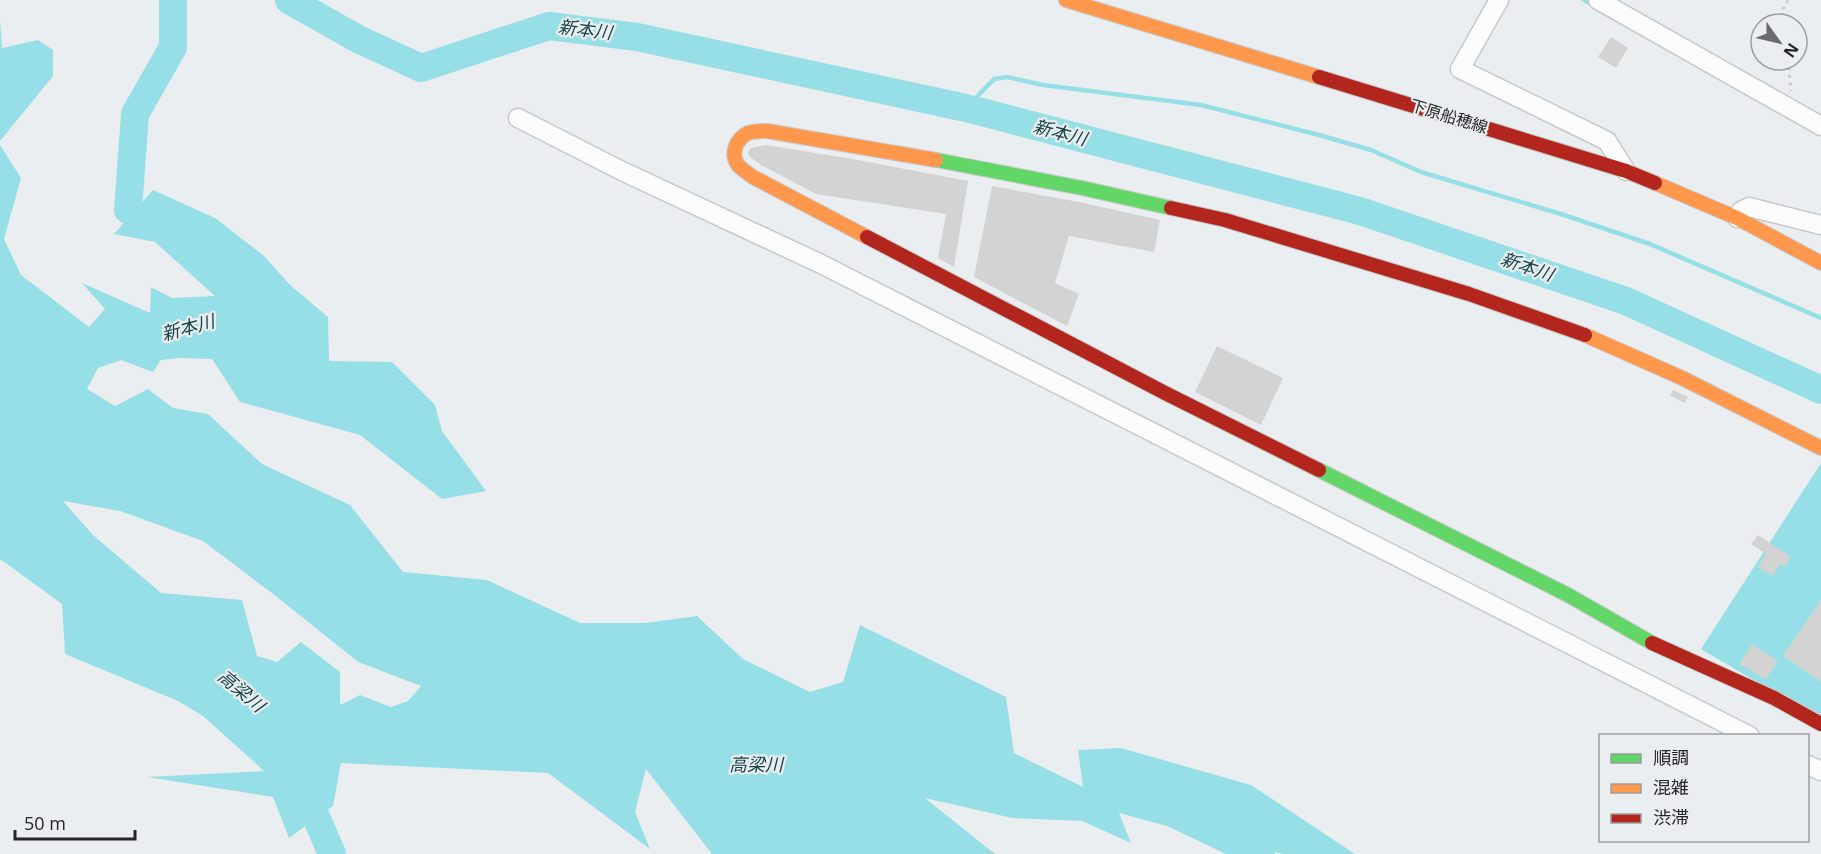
<svg xmlns="http://www.w3.org/2000/svg" width="1821" height="854" font-family="'Open Sans','Noto Sans JP',sans-serif">
<style>
.water{fill:#97dfe6;fill-rule:evenodd}
.lines{fill:none;stroke-linecap:round;stroke-linejoin:round}
.stream{stroke:#97dfe6;stroke-width:4.5}
.river{stroke:#97dfe6;stroke-width:28}
.building{fill:#d3d3d4}
.street-casing{stroke:#c6c9ca;stroke-width:21}
.fast-casing{stroke:#c6c9ca;stroke-width:16}
.slow-casing{stroke:#c6c9ca;stroke-width:16}
.jam-casing{stroke:#c6c9ca;stroke-width:16}
.path{stroke:#cccdcd;stroke-width:3;stroke-dasharray:3 4.5;stroke-linecap:butt}
.street{stroke:#fcfcfd;stroke-width:18}
.fast{stroke:#63d668;stroke-width:14}
.slow{stroke:#ff974d;stroke-width:14}
.jam{stroke:#b3261e;stroke-width:14}
.labels{text-anchor:middle;stroke-width:4.5;stroke-linejoin:round;paint-order:stroke}
.street-label{font-size:16px;fill:#242526;stroke:#eaeef1}
.water-label{font-size:18px;font-style:italic;fill:#134346;stroke:#eaeef1}
</style>
<rect width="100%" height="100%" fill="#ebeef0"/>
<g class="water">
<polygon points="0,19 2,48 38,40 53,50 53,76 0,141"/>
<path d="M0,145L21,178L4,239L21,275L89,327L105,309L82,283L150,313L151,287L172,298L215,296L155,242L114,234L153,190L215,218L264,256L290,285L328,317L329,361L392,362L435,405L442,431L486,491L442,499L360,435L240,402L212,359L180,358L161,360L153,372L121,360L98,368L87,389L115,406L148,389L173,408L208,414L262,464L350,505L403,572L487,580L580,623H645L697,616L743,659L810,692L843,682L860,625L1006,697L1014,753L1083,787L1078,750L1121,748L1251,785L1355,854H1284L1275,852V854H1226L1167,826L1119,813L1131,843L1082,821L1012,818L925,798L995,854H712L646,769L635,812L650,849L548,773L341,763L333,806L289,838L273,797L147,777L264,771L203,716L178,701L65,654L62,604L0,559ZM63,501L120,511L203,541L277,597L358,662L421,686L408,701L391,707L360,695L340,705V672L301,642L277,662L257,656L242,600L161,593L93,535Z"/>
<polygon points="1821,463 1821,720 1701,649"/>
</g>
<g class="lines">
<g class="stream">
<polyline points="1584,0 1594,5"/>
<polyline points="966,108 994,79 1007,77 1043,85 1201,105 1319,135 1371,150 1421,172 1561,214 1650,244 1821,318"/>
</g>
<g class="river">
<polyline points="289,0 358,39 421,68 549,26 637,37 966,108 1360,211 1626,301 1821,390"/>
<polyline points="167,231 128,210 135,114 173,47 173,0"/>
<polyline points="302,784 332,854"/>
</g>
</g>
<g class="building">
<polygon points="1611,37 1628,48 1616,68 1598,57"/>
<polygon points="766,145 858,160 968,181 954,267 938,258 946,214 816,194 761,165 750,157 748,152 751,148"/>
<polygon points="992,186 1079,202 1160,220 1154,252 1069,236 1055,283 1079,294 1067,326 974,277"/>
<polygon points="1217,346 1283,378 1261,425 1195,392"/>
<polygon points="1673,390 1688,397 1685,403 1670,396"/>
<polygon points="1758,535 1791,557 1785,567 1780,564 1772,576 1758,567 1766,554 1751,544"/>
<polygon points="1821,600 1821,682 1783,656"/>
<polygon points="1752,644 1778,661 1766,679 1739,664"/>
</g>
<g class="lines">
<g class="street-casing">
<g id="street">
<polyline points="1499,0 1460,69 1607,141 1626,171"/>
<polyline points="1598,0 1821,126"/>
<polyline points="518,118 622,171 819,263 1750,736"/>
<polyline points="1737,218 1741,211 1749,207 1821,225"/>
<polyline points="1808,765 1821,771"/>
</g>
</g>
<g class="fast-casing">
<g id="fast">
<polyline points="936,160 1082,188 1171,208"/>
<polyline points="1319,470 1568,595 1652,643"/>
</g>
</g>
<g class="slow-casing">
<g id="slow">
<polyline points="1066,0 1319,77"/>
<polyline points="1655,183 1737,218 1821,263"/>
<path d="M867,237L753,177C748,173 742,170 738,165C730,154 736,139 748,133C754,131 761,131 767,131L936,160"/>
<polyline points="1585,335 1682,378 1821,448"/>
</g>
</g>
<g class="jam-casing">
<g id="jam">
<polyline points="1319,77 1626,171 1655,183"/>
<polyline points="1171,208 1225,220 1469,294 1585,335"/>
<polyline points="867,237 1165,393 1319,470"/>
<polyline points="1652,643 1774,698 1821,724"/>
</g>
</g>
<g class="path">
<polyline points="1784,24 1782,11 1788,0"/>
<polyline points="1788,60 1791,91"/>
</g>
<use href="#street" class="street"/>
<use href="#fast" class="fast"/>
<use href="#slow" class="slow"/>
<use href="#jam" class="jam"/>
</g>
<g class="labels">
<g class="street-label">
<text transform="translate(1449 116) rotate(17)" y="6">下原船穂線</text>
</g>
<g class="water-label">
<text transform="translate(585 30) rotate(7)" y="6">新本川</text>
<text transform="translate(1060 133) rotate(15)" y="6">新本川</text>
<text transform="translate(1527 267) rotate(19)" y="6">新本川</text>
<text transform="translate(188 328) rotate(-15)" y="6">新本川</text>
<text transform="translate(241 691) rotate(40)" y="6">高梁川</text>
<text x="756" y="771">高梁川</text>
</g>
</g>
<rect x="1599" y="734" width="210" height="108" fill="#eaeef1" stroke="#9b9ea0" stroke-width="1.5"/>
<rect x="1611" y="754" width="30" height="9" fill="#63d668" stroke="#9b9ea0" stroke-width="1.5"/>
<text x="1653" y="764" font-size="18" fill="#242526">順調</text>
<rect x="1611" y="784" width="30" height="9" fill="#ff974d" stroke="#9b9ea0" stroke-width="1.5"/>
<text x="1653" y="794" font-size="18" fill="#242526">混雑</text>
<rect x="1611" y="814" width="30" height="9" fill="#b3261e" stroke="#9b9ea0" stroke-width="1.5"/>
<text x="1653" y="824" font-size="18" fill="#242526">渋滞</text>
<g transform="translate(1779 42) rotate(124)"><circle r="28" fill="#eaeef1" stroke="#9b9ea0" stroke-width="1.5"/>
<path d="M0-4.5L10 22L0 15L-10 22Z" fill="#6a6b6d"/>
<text y="-9" font-size="16" font-weight="bold" text-anchor="middle" fill="#242526">N</text>
</g>
<path d="M15 830v9h120v-9" fill="none" stroke="#242526" stroke-width="3"/>
<text x="24" y="830" font-size="18" fill="#242526" stroke="#eaeef1" stroke-width="4.5" paint-order="stroke">50 m</text>
</svg>
